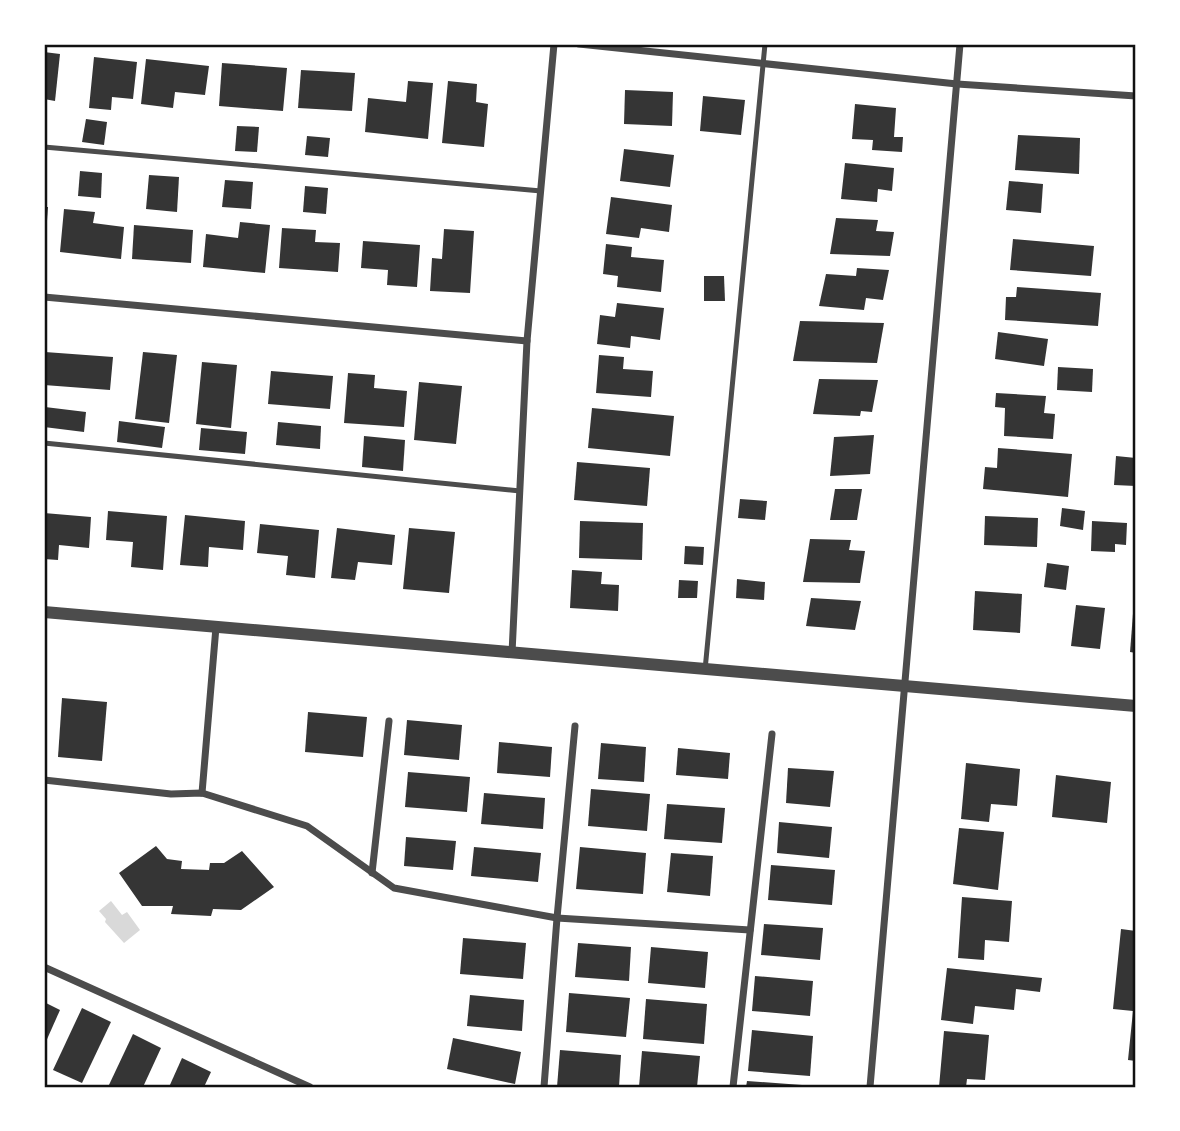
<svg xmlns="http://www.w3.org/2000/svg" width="1180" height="1131" font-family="'DejaVu Sans',sans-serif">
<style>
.water{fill:#d9d9d9}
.building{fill:#353535}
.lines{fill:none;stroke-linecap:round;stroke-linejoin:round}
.service{stroke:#4c4c4c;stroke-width:5}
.minor{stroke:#4c4c4c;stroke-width:7}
.tertiary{stroke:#4c4c4c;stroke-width:12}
.neatline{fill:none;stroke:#111;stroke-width:2.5}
</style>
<rect width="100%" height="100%" fill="#fff"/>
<polygon class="water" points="111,901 122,915 127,912 140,930 124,943 105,922 106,919 99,911"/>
<g class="building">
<polygon points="44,52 60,54 55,101 44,99"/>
<polygon points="94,57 137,62 133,99 112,97 111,110 89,108"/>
<polygon points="146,59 209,66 205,95 175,92 173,108 141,104"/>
<polygon points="222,63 287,68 283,111 219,106"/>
<polygon points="301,70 355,73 352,111 298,108"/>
<polygon points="408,81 433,83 428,139 365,132 368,98 406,102"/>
<polygon points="448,81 477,84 476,102 488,104 484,147 442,143"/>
<polygon points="625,90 673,92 672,126 624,124"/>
<polygon points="703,96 745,100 741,135 700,131"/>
<polygon points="855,104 896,108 894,137 903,137 902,152 872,150 873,140 852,139"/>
<polygon points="86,119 107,122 104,145 82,142"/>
<polygon points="237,126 259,127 257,152 235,151"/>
<polygon points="1018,135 1080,138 1079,174 1015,170"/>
<polygon points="307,136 330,138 328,157 305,155"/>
<polygon points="624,149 674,155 670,187 620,181"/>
<polygon points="845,163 894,168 892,191 878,189 877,202 841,199"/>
<polygon points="80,171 102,173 101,198 78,196"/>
<polygon points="149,175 179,177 177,212 146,209"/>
<polygon points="225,180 253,182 251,209 222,207"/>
<polygon points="1009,181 1043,184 1041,213 1006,210"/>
<polygon points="305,186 328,188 326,214 303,212"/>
<polygon points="611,197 672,205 669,232 641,228 639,238 606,234"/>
<polygon points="44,207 48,207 46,234 44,234"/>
<polygon points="64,209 95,212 93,223 124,227 121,259 60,252"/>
<polygon points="836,218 878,220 876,231 894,232 890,256 830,254"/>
<polygon points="240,222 270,225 265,273 203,267 206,234 238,238"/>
<polygon points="134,225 193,230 191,263 132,259"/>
<polygon points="282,228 316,230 315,242 340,243 338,272 279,268"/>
<polygon points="444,229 474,231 470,293 430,291 432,258 442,259"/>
<polygon points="1013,239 1094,246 1091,276 1010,270"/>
<polygon points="363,241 420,245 417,287 387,285 388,270 361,268"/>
<polygon points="606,244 632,247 631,257 664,260 661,292 617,287 618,276 603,274"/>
<polygon points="857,268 889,270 883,300 866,298 864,310 819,306 826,274 856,276"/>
<polygon points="704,276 724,276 725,301 704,301"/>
<polygon points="1017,287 1101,293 1098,326 1005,320 1006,297 1016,297"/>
<polygon points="617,303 664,308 660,340 631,336 630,348 597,344 600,315 615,317"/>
<polygon points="800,321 884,323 877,363 793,361"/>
<polygon points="998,332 1048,339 1044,366 995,359"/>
<polygon points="45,352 113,357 110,390 44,385"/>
<polygon points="143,352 177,355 169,423 135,419"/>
<polygon points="599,355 624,357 623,369 653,371 651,397 596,393"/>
<polygon points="202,362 237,365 231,428 196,424"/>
<polygon points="1058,367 1093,369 1092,392 1057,390"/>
<polygon points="271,371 333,376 330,409 268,404"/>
<polygon points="348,373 375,375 374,388 407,391 404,427 344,423"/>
<polygon points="819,379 878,380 872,412 861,411 860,416 813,414"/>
<polygon points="419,382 462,386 456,444 414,440"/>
<polygon points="996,393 1046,396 1044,413 1055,414 1053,439 1004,436 1005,408 995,407"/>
<polygon points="45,407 86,412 84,432 44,427"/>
<polygon points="592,408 674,416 670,456 588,448"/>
<polygon points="119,421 165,427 162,448 117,442"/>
<polygon points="278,422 321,426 320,449 276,445"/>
<polygon points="201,428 247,432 245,454 199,450"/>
<polygon points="874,435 870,474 830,476 834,437"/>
<polygon points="364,436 405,440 403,471 362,467"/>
<polygon points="998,448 1072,454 1068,497 983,489 985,467 997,468"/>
<polygon points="1116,456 1136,458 1136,486 1114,485"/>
<polygon points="577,462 650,468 647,506 574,500"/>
<polygon points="835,489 862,489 857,520 830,520"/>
<polygon points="740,499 767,501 765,520 738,518"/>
<polygon points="1062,508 1085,511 1083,530 1060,526"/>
<polygon points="108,511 167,516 163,570 131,567 133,542 106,540"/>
<polygon points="44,513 91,517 89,548 59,545 58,560 44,559"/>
<polygon points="185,515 245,521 243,550 209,547 208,567 180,565"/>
<polygon points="985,516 1038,518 1037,547 984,545"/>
<polygon points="580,521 643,523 642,560 579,558"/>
<polygon points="1092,521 1127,523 1126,545 1115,544 1115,552 1091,551"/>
<polygon points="260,524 319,530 315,578 286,575 288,556 257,553"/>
<polygon points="337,528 395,535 392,565 358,562 355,580 331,578"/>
<polygon points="409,528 455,532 449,593 403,589"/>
<polygon points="810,539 851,540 849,550 865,551 860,583 803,582"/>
<polygon points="685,546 704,547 703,565 684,564"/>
<polygon points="1047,563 1069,566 1066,590 1044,587"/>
<polygon points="572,570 602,572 601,584 619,585 618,611 570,608"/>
<polygon points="737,579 765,582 764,600 736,598"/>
<polygon points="679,580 698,581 697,598 678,598"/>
<polygon points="975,591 1022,594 1020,633 973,630"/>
<polygon points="811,598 861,601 855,630 806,626"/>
<polygon points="1134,601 1136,601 1136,653 1130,652"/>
<polygon points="1076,605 1105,608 1100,649 1071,646"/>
<polygon points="62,698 107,702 102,761 58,757"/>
<polygon points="308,712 367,717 363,757 305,752"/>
<polygon points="407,720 462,725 459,760 404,755"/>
<polygon points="499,742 552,747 550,777 497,773"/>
<polygon points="601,743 646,747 644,782 598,779"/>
<polygon points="678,748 730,753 728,779 676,775"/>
<polygon points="966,763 1020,769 1017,806 991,804 989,822 961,819"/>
<polygon points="788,768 834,771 830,807 786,803"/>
<polygon points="408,772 470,777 467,812 405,807"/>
<polygon points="1056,775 1111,782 1107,823 1052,817"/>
<polygon points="591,789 650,794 647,831 588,826"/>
<polygon points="484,793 545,798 543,829 481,824"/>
<polygon points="667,804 725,808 722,843 664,839"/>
<polygon points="779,822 832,827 829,858 777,853"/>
<polygon points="959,828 1004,832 998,890 953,884"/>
<polygon points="406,837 456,841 453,870 404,866"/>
<polygon points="156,846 167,859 182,861 181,869 209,870 210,863 224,863 242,851 274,887 241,910 213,909 211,916 171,914 173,906 142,906 119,873"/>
<polygon points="474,847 541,853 538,882 471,876"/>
<polygon points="580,847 646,853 643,894 576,889"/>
<polygon points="671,853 713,856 710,896 667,892"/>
<polygon points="771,865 835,870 832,905 768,900"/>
<polygon points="962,897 1012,901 1009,942 985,940 984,960 958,958"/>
<polygon points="764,924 823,928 820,960 761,955"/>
<polygon points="1121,929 1136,931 1136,1061 1128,1060 1133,1011 1113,1009"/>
<polygon points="463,938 526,943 523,979 460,974"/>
<polygon points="578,943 631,947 629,981 575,977"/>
<polygon points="651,947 708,952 705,988 648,983"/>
<polygon points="947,968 1042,978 1040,992 1016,989 1014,1010 975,1006 973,1024 941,1020"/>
<polygon points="755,976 813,981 810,1016 752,1011"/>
<polygon points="569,993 630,998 626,1037 566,1032"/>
<polygon points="470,995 524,1000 522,1031 467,1026"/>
<polygon points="646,999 707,1004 704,1044 643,1039"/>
<polygon points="44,1002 60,1010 44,1046"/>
<polygon points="82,1008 111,1022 82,1083 53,1070"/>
<polygon points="752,1030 813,1036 810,1076 748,1071"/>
<polygon points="944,1031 989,1035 985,1080 967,1079 966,1087 939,1087"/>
<polygon points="133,1034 161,1048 143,1087 108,1087"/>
<polygon points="453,1038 521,1052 515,1084 447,1069"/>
<polygon points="560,1050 621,1055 619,1087 557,1087"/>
<polygon points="642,1051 700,1056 697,1087 639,1087"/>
<polygon points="182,1058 211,1072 204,1087 169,1087"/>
<polygon points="747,1081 802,1085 802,1087 746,1087"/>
</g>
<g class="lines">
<g class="service">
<polyline points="44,147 541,191"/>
<polyline points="44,443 520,491"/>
<polyline points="705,670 765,44"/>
</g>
<g class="minor">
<polyline points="579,44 957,84 1136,96"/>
<polyline points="44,297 527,341"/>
<polyline points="512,653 527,341 554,44"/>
<polyline points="44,780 171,794 202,793 307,826 394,888 557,918 750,930"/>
<polyline points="202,793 216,627"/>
<polyline points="372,873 389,721"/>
<polyline points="44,967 310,1087"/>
<polyline points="544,1087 557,918 575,726"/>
<polyline points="733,1087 772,734"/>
<polyline points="870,1087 960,44"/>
</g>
<polyline class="tertiary" points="44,612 1136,706"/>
</g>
<rect width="1180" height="1131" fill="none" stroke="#ffffff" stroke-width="91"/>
<rect x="46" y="46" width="1088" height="1040" class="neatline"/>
</svg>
